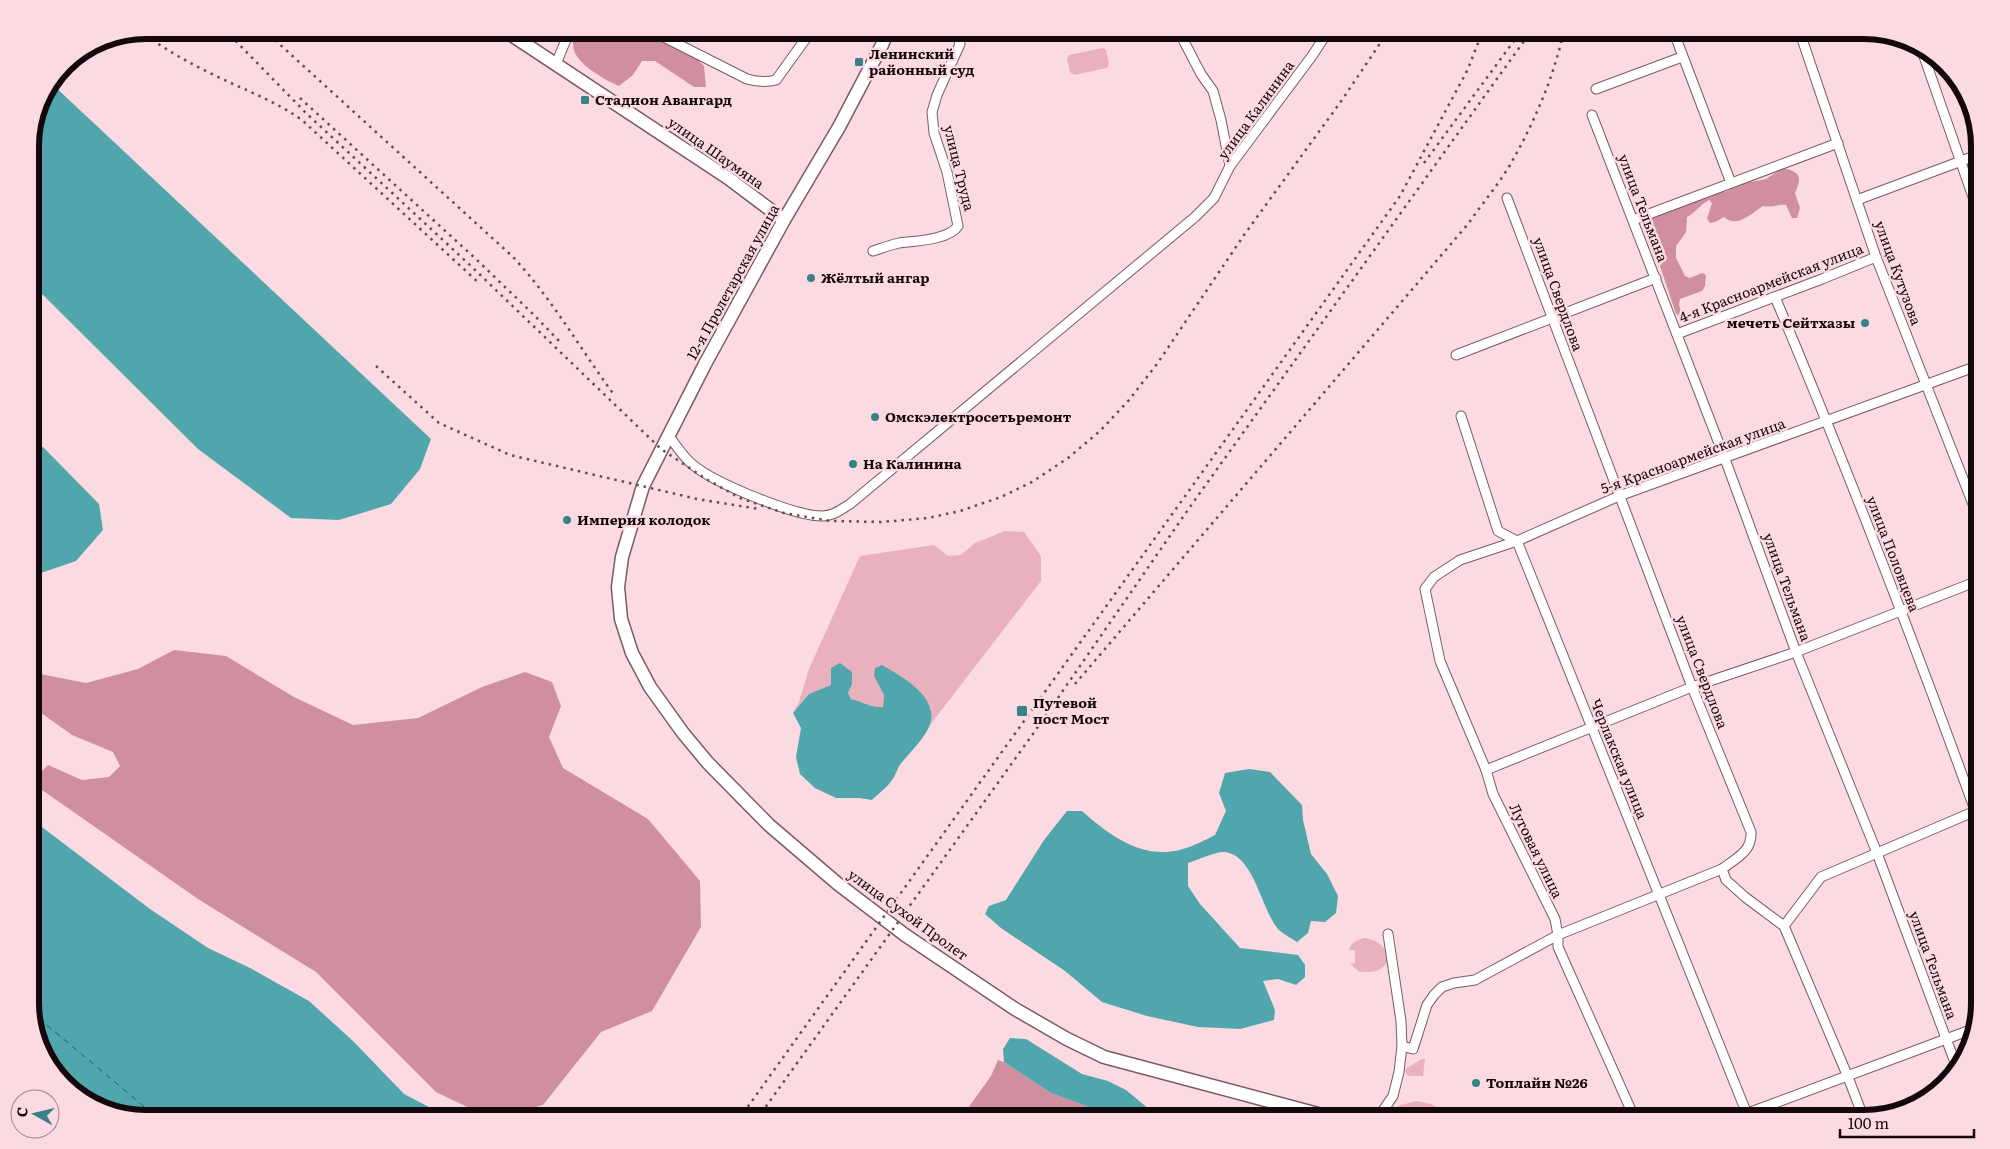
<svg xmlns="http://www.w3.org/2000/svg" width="2010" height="1149" font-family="Literata,serif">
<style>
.green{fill:#e9b1be}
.forest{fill:#d08f9f}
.water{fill:#51a5ac}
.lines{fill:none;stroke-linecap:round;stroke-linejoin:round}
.ferry{stroke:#185f64;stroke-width:1;stroke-dasharray:6 5;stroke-linecap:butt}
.street-casing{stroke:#7d5a62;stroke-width:11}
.secondary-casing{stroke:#7d5a62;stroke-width:15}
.street{stroke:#fff;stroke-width:9}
.secondary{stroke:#fff;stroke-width:12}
.rail{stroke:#614e53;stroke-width:2.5;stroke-dasharray:2.5 5;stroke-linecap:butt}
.poi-dot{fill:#388186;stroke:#fbdae1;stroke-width:2}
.labels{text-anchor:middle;stroke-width:5;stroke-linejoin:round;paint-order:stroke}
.poi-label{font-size:14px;font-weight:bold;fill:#15080c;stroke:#fbdae1;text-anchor:start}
.street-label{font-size:14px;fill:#15080c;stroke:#fbdae1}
.rim{fill:none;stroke:#15080c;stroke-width:6}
</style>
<rect width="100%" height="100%" fill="#fbdae1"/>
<g class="green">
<polygon points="1103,48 1106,50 1109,64 1107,68 1074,75 1070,72 1067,59 1069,55"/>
<path d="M1005,531L1024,532L1041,556V581L930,725L931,708L874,676L884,695L883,707C870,708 862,701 851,699L848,693L852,684L831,668V685L809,694L793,713L799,702L809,669L860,556L934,545L948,556L961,555L975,543Z"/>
<path d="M1364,938C1383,939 1397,960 1380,969C1374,973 1367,972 1360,972L1350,964L1355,963V950H1349C1351,942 1358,940 1364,938Z"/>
<polygon points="1422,1059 1425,1059 1423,1076 1408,1076 1405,1071 1407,1068"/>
<path d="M1417,1101L1431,1104L1463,1119H1384C1388,1106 1406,1104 1417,1101Z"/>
</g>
<g class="forest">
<path d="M574,30H667L671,33L664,43L695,57L704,66L706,87H694L655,61H642L633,75L619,86C605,80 582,67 575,53C572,46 573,38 574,30Z"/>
<path d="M1783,168C1801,172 1802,177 1795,193L1800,208L1797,218H1792L1786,205C1777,204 1772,208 1763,206C1752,213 1737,229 1724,217L1715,222L1710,223L1707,219L1712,203L1709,200C1700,205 1696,212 1687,217L1686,232L1676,246V258L1685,276L1690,278L1702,273L1706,275L1705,286L1702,291L1680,299L1679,304L1681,313L1679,315L1676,314L1646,224L1649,220L1713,191L1725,192L1745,183L1766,179Z"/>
<polygon points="174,650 226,656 294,697 353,725 418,718 482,687 525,672 552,682 561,706 549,737 563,768 648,819 700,881 701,927 652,1011 601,1032 543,1105 492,1119 436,1092 316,972 198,899 42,790 38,775 48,765 82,780 109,777 120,766 113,752 72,735 30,705 30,672 86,683 138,669"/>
<polygon points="998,1060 1004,1062 1051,1093 1086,1106 1105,1119 960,1119 991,1076"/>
</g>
<g class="water">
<polygon points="51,83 431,439 420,469 391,504 339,520 291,518 198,449 30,282 30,139 39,101"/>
<polygon points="30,438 44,448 99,504 103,530 76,561 32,576 30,576"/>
<path d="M840,663L852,672V684L848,693L851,699C862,701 870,708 883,707L884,695L874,676L875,668L882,665C901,676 942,698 929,727C923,740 912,750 903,761C898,766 897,772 894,777C889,786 879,793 872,800L859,798H836L815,788L800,774L796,757L801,728L793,713L809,694L831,685V668Z"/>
<path d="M1249,769L1270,772L1302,805L1303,820L1311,854L1327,874L1338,896L1336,913L1325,922L1311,921L1308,933L1297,942C1291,938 1283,934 1278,929C1261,909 1254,855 1225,852C1217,851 1197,860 1188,863V886L1200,904L1240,948L1298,955L1305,965V977L1296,985L1278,979L1263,981L1275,1010L1274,1020L1240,1029L1198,1027L1147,1016L1102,1002L1065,971L1001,928L985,914L989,906L1006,900L1044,840L1067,811H1082C1110,836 1144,861 1183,849C1194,846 1205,840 1215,835L1226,811L1219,793L1225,773Z"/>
<polygon points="30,818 150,909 208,948 250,968 309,1001 354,1042 404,1094 452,1119 146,1119 88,1104 49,1067 30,1010"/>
<polygon points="1010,1038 1026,1039 1082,1074 1108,1081 1126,1090 1161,1119 1105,1119 1086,1106 1051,1093 1004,1062 1003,1049"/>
</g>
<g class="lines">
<polyline class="ferry" points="30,1011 159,1119"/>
<g class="street-casing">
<g id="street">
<path d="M650,30L747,79C757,82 765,83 776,80L812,30"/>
<polyline points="1178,30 1201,74 1213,91 1221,120 1230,166"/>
<polyline points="1673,30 1731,183"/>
<polyline points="1799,30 1876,257 1980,522"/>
<polyline points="1920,45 1980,217"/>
<polyline points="556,64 570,30"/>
<polyline points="1596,89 1682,57"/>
<polyline points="1592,115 1725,459 1796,652 1877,853 1957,1068"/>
<path d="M1507,198L1692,687L1751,832C1752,852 1736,858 1722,869L1726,880L1745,897L1784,926L1848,1077L1864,1119"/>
<polyline points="1857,200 1980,154"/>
<polyline points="1633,220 1838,143"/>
<path d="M873,251C882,248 890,245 899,243C914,241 949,240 958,226L947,172L934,133L932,112L937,95L960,44L956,30"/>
<path d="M1775,297C1848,470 1916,647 1980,824"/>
<polyline points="1677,334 1822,279 1876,257"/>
<polyline points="1456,355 1656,278"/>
<polyline points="1461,416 1498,531 1517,541 1749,1119"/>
<path d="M668,435C676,445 683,457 693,465C715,483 794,516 822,516C833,516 840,510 850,504L1195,217L1214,198L1230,166L1312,56L1329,30"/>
<polyline points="1486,770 1692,687 1796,652 1980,580"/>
<polyline points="1784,926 1821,877 1980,809"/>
<polyline points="1402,1046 1413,1049 1427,1005 1434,995 1442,987 1454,983 1475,980 1558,935 1722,869"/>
<polyline points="1377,1119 1393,1096 1399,1072 1402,1046 1401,1021 1388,934"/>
<polyline points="1635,1119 1558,947 1558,935 1555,919 1493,794 1486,770 1440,661 1425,589 1434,577 1460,560 1517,541 1619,496 1980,365"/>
<polyline points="1732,1119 1973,1029"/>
</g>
</g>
<g class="secondary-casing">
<g id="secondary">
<polyline points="504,30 728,178 784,220"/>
<polyline points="888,30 882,45 839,127 784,220 705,364 643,486 622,557 618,587 621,619 632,653 650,687 683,733 708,763 769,825 838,884 905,935 1015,1009 1067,1039 1104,1057 1337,1119"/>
</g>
</g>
<use href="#street" class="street"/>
<use href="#secondary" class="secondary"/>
<g class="rail">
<polyline points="225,30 307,114 472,267 661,449 706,479 740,498 784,513 831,521 881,522 928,518 960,511 1001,497 1032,482 1068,458 1100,431 1129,400 1157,364 1244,235 1342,100 1389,30"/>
<path d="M264,30L512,256C552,298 580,349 615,396"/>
<path d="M140,31C164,49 189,63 216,76C245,90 275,101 302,120L480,284"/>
<polyline points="300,98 477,260 533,314 562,344"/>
<polyline points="1424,163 1522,30"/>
<polyline points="376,366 439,423 510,455 697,499 759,509"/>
<path d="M1075,684L1468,224C1482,204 1498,185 1510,165C1534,123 1554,77 1564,30"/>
<polyline points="739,1119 1400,196 1468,69 1483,30"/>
<polyline points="757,1119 1035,731 1192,504 1532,30"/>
</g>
</g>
<g class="poi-dot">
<rect x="854" y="57" width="10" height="10" rx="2.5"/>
<rect x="580" y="95" width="10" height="10" rx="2.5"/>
<circle cx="811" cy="278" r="5"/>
<circle cx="1865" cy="323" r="5"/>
<circle cx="875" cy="417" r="5"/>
<circle cx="853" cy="464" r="5"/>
<circle cx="567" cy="520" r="5"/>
<rect x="1016" y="705" width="12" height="12" rx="2.5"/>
<circle cx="1476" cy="1083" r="5"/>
</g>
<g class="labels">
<g class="poi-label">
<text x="869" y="59">Ленинский<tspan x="869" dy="16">районный суд</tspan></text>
<text x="595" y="105">Стадион Авангард</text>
<text x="821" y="283">Жёлтый ангар</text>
<text x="1855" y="328" text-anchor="end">мечеть Сейтхазы</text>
<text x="885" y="422">Омскэлектросетьремонт</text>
<text x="863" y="469">На Калинина</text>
<text x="577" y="525">Империя колодок</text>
<text x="1033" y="708">Путевой<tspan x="1033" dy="16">пост Мост</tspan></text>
<text x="1486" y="1088">Топлайн №26</text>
</g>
<g class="street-label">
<text transform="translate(1256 110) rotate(-54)" y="5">улица Калинина</text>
<text transform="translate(716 153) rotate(35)" y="5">улица Шаумяна</text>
<text transform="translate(959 168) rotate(76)" y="5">улица Труда</text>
<text transform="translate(1643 208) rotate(69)" y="5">улица Тельмана</text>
<text transform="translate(1898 273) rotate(70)" y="5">улица Кутузова</text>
<text transform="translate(733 282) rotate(-61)" y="5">12-я Пролетарская улица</text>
<text transform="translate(1771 283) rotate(-21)" y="5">4-я Красноармейская улица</text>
<text transform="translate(1558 294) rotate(70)" y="5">улица Свердлова</text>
<text transform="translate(1693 456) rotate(-20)" y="5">5-я Красноармейская улица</text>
<text transform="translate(1893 554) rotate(69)" y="5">улица Половцева</text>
<text transform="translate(1787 587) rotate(70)" y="5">улица Тельмана</text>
<text transform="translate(1702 672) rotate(69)" y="5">улица Свердлова</text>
<text transform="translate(1619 759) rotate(68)" y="5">Черлакская улица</text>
<text transform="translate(1536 851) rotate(64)" y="5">Луговая улица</text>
<text transform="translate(908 915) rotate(36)" y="5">улица Сухой Пролет</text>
<text transform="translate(1933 965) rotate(70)" y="5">улица Тельмана</text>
</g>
</g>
<path d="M0 0H2010V1149H0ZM146 39H1864A107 107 0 0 1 1971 146V1003A107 107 0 0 1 1864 1110H146A107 107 0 0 1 39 1003V146A107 107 0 0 1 146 39Z" fill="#fbdae1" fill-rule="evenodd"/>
<path class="rim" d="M146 39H1864A107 107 0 0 1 1971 146V1003A107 107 0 0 1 1864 1110H146A107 107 0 0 1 39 1003V146A107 107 0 0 1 146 39Z"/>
<g transform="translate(35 1114) rotate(278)"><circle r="24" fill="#fbdae1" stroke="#9f868c"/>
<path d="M0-4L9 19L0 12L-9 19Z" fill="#388186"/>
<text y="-8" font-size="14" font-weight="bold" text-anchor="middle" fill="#15080c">С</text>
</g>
<path d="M1840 1129v8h134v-8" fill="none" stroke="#15080c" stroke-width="2.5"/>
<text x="1848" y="1129" font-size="15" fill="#15080c" stroke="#fbdae1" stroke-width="4" paint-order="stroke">100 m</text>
</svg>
